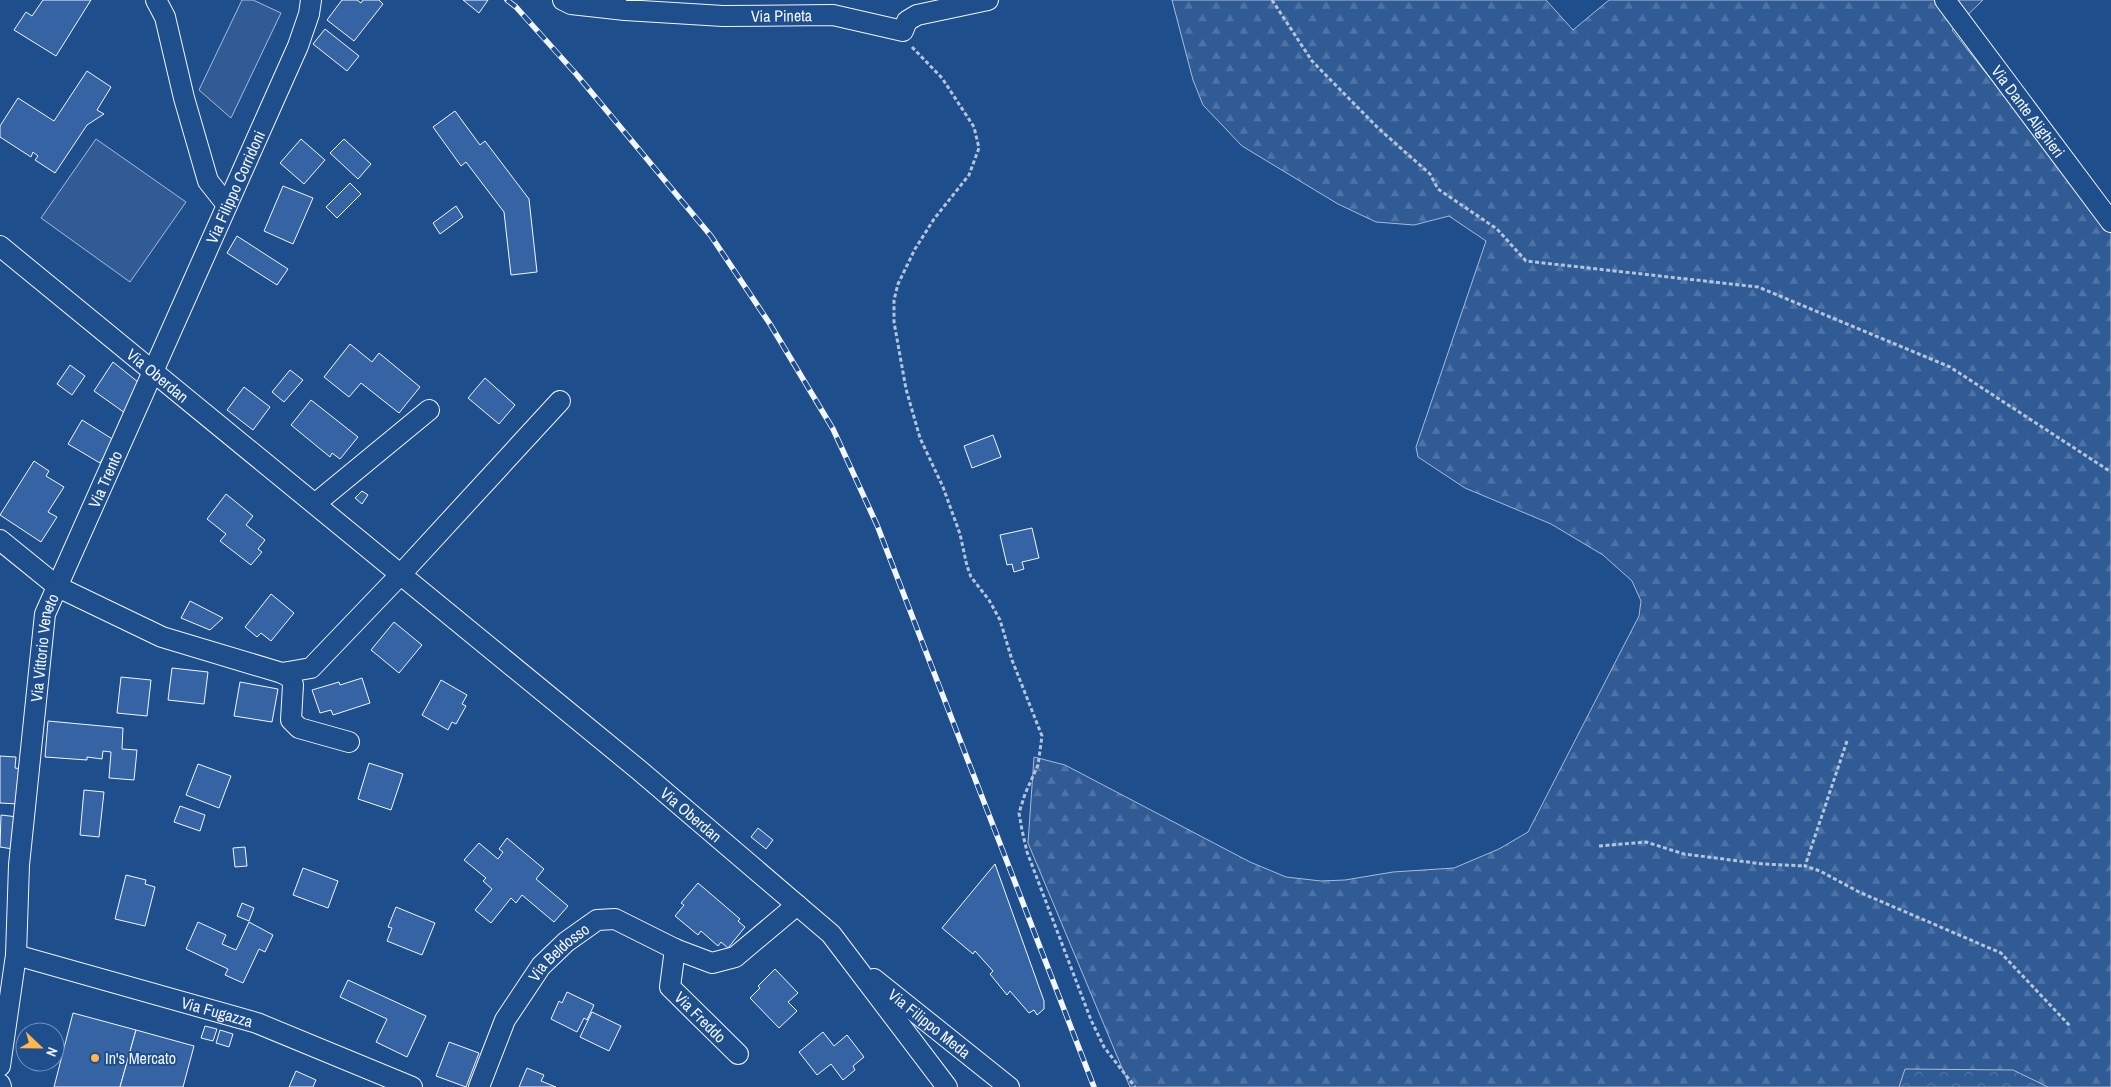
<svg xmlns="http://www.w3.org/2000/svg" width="2111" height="1087" font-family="'Archivo Narrow',sans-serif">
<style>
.built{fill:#305b95;stroke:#a8bbd7}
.forest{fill:url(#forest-firs);stroke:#a8bbd7}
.park{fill:url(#park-crowns);stroke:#a8bbd7}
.building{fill:#3563a3;stroke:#f2f6ff}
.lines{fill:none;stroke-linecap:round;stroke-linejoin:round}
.minor-casing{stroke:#f2f6ff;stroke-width:22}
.path{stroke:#b3c4dc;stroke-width:3;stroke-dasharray:4 2.5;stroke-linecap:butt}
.minor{stroke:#1f4e8c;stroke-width:20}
.rail-casing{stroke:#f2f6ff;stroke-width:5.5}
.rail{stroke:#1f4e8c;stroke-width:4;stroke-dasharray:11;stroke-linecap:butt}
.poi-dot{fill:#ffb74d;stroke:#1f4e8c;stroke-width:2}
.labels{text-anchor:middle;stroke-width:4;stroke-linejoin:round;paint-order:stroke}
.street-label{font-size:16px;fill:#f2f6ff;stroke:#1f4e8c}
.poi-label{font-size:16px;fill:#f2f6ff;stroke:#1f4e8c;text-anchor:start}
</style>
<defs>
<pattern id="forest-firs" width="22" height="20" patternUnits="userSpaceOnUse" patternTransform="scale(1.25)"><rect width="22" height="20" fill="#305b95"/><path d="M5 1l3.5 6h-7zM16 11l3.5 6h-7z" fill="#4e73a5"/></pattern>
<pattern id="park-crowns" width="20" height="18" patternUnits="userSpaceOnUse" patternTransform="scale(1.25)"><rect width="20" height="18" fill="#305b95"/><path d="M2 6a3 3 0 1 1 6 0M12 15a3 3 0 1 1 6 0" fill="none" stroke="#4e73a5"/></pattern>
</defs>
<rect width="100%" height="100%" fill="#1f4e8c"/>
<g class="built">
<polygon points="242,0 253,0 281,13 231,118 199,90"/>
<polygon points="96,139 186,202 130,282 41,218"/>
</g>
<polygon class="forest" points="1172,0 1546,0 1573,30 1609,0 1983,0 1952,30 2111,231 2111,1087 1130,1087 1028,843 1034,757 1065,765 1250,862 1286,877 1321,881 1345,880 1393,872 1454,868 1499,849 1528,832 1639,616 1641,601 1632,581 1603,555 1551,524 1465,488 1418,457 1416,447 1486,241 1449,216 1414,225 1376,222 1338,204 1242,146 1203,105 1193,80"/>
<polygon class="park" points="1905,1069 2013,1070 2048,1087 1899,1087"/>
<g class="building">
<polygon points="43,0 91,0 56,56 14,30 26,12 32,16"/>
<polygon points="342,0 357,0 361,3 363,0 379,0 383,4 354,41 327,20"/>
<polygon points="463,0 488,0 479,13"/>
<polygon points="325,29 359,56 347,71 313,44"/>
<polygon points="87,71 111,87 97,110 104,114 87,125 55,173 35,160 38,156 33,152 31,157 0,137 0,126 18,98 54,121"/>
<polygon points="455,111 480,145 485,141 529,199 537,272 511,275 504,212 466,162 461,166 433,127"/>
<polygon points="301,139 325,160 304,184 280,163"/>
<polygon points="344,139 371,164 358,179 330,153"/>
<polygon points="350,183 361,194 337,218 326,207"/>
<polygon points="283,186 313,198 293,244 264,231"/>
<polygon points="456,206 463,217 440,234 433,223"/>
<polygon points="237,236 288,269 277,285 227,253"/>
<polygon points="350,344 372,362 379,353 420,387 399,413 361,383 349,397 324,377"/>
<polygon points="113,362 138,382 125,413 94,391"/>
<polygon points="70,365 85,376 72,395 57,384"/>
<polygon points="290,370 303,380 284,402 272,392"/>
<polygon points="485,378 515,405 499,424 468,398"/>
<polygon points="244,387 270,407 253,430 227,410"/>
<polygon points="311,400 358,437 340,459 332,453 330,457 291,425"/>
<polygon points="82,420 114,440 100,463 68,444"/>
<polygon points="993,435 1001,457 972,468 964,446"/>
<polygon points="34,461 49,471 46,476 64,487 48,512 57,517 41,542 0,515"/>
<polygon points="362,491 368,495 362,504 355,498"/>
<polygon points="226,494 253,516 246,525 265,540 258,549 262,552 251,565 220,541 226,534 207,519"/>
<polygon points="1032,528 1039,558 1022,562 1024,569 1014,572 1012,564 1007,565 1000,535"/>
<polygon points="271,594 294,613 271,641 261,633 257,637 245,627"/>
<polygon points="190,601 223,618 210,630 181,618"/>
<polygon points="394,622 422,645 399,673 371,650"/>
<polygon points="172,668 208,672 204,704 168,700"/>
<polygon points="121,677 151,680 147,716 117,713"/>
<polygon points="362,678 370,703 333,715 331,710 320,713 312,690 339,682 340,685"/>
<polygon points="441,680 467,695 462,704 466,706 456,724 452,722 448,730 422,715"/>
<polygon points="240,682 278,689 272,722 234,716"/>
<polygon points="48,721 123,728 122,749 137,750 134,780 109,778 111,752 103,751 102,759 87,757 87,760 45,757"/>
<polygon points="0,756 16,757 15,768 22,769 18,804 0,803"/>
<polygon points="369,763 403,774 391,810 358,799"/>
<polygon points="198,764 231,776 219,808 186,795"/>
<polygon points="84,790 104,792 99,837 80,835"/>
<polygon points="180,806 205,815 200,831 174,822"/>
<polygon points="1,815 18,817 13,849 0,847"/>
<polygon points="758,828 773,840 766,849 751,837"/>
<polygon points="507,838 544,869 536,879 568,906 554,922 522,895 516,903 511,898 491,923 475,910 492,889 483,881 486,878 464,860 479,843 498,859 503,852 499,849"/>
<polygon points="245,847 247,866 235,867 233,848"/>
<polygon points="995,864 1044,1001 1044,1009 1037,1015 1034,1010 1029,1013 1010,991 1007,995 990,974 993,971 975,951 973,954 942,928"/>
<polygon points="303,868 338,881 328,908 293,895"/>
<polygon points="126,875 146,880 145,884 155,887 145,926 115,919"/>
<polygon points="698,883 740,919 738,921 745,927 728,948 721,942 718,946 701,931 698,935 675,916 684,905 681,903"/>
<polygon points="242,903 254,908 249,921 237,916"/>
<polygon points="396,907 435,923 422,955 387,941 392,928 388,927"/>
<polygon points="198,922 226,935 222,944 236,950 249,922 273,935 265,952 259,949 243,983 225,975 228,969 186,949"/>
<polygon points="775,969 798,993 788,1002 797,1011 779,1028 750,998 760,988 758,986"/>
<polygon points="348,980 426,1016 407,1057 376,1042 387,1019 340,997"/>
<polygon points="567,992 594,1005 587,1020 584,1018 577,1032 551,1019 559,1001 562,1003"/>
<polygon points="592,1012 621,1026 609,1051 580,1037"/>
<polygon points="73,1013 136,1030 120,1087 54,1087"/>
<polygon points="205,1026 217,1029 213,1041 201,1038"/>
<polygon points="136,1030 194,1046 183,1087 120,1087"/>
<polygon points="220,1030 233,1034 229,1047 216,1043"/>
<polygon points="823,1032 834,1046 847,1035 864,1057 853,1066 855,1070 843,1080 831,1064 817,1075 799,1052"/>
<polygon points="449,1042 479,1053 466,1087 436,1076"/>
<polygon points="527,1068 544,1075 541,1081 556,1087 519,1087"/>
<polygon points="296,1071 316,1080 313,1087 289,1087"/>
</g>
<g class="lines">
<g class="minor-casing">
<g id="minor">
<polyline points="156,0 165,17 184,98 208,181 227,205"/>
<path id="s1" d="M563,0L571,4L625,10L723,16L833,15L903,31L907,21L917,15L988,0"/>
<path id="s2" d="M1945,0L2111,222"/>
<path id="s3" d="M0,246L639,770L831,934L947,1087"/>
<polyline points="316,503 429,410"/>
<polyline points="0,540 58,587 162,637 282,673 291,678 293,685 291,720 299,728 349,742"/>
<polyline points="282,673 311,668 401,574 560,401"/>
<path id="s4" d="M675,949L670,987L738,1054"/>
<path id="s5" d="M16,955L257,1023L412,1087"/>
<path id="s6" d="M874,979L1009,1087"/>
<path id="s7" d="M0,1066L16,955L19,865L45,614L298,46L309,14L311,0"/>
<polyline points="0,1084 1,1087"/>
<path id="s8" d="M479,1087L505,1020L541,966L566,942L597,920L615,919L675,949L712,963L735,957L797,905"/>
</g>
</g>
<g class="path">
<polyline points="1272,0 1312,61 1378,128 1430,174 1438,189 1497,229 1526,261 1758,287 1950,367 2111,472"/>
<polyline points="912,47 942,78 957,101 974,127 979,148 969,175 934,219 915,249 898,284 894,300 894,322 906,389 920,438 943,487 960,534 967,566 971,577 989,600 1000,620 1012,660 1042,736 1038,765 1025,794 1019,813 1022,830 1027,852 1091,1020 1104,1047 1135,1087"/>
<polyline points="1847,741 1805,866 1820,871 1859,892 2001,953 2070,1026"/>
<polyline points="1599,846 1646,842 1684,854 1763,864 1805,866"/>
</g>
<use href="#minor" class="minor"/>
<g class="rail-casing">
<polyline id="rail" points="507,0 516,7 577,75 711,236 770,324 833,429 877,525 1094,1087"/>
</g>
<use href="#rail" class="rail"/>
</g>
<circle class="poi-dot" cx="95" cy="1058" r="5"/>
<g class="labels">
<g class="street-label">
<text dy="6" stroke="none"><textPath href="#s1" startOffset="220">Via Pineta</textPath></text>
<text dy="6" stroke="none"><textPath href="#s2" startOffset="139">Via Dante Alighieri</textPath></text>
<text dy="6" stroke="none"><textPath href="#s7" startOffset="922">Via Filippo Corridoni</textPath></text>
<text dy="6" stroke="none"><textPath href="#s3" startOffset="204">Via Oberdan</textPath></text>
<text dy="6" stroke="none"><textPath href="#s7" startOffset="602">Via Trento</textPath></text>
<text dy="6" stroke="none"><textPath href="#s7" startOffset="421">Via Vittorio Veneto</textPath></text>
<text dy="6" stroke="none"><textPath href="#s3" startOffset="895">Via Oberdan</textPath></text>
<text dy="6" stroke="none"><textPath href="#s8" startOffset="159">Via Beldosso</textPath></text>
<text dy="6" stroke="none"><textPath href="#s5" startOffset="209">Via Fugazza</textPath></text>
<text dy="6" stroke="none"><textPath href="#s4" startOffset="81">Via Freddo</textPath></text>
<text dy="6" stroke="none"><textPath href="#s6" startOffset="71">Via Filippo Meda</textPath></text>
</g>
<g class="poi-label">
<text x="105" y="1064">In's Mercato</text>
</g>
</g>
<g transform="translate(40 1047) rotate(112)"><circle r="24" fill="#1f4e8c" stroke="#7391ba"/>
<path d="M0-4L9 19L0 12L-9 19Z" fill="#ffb74d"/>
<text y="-8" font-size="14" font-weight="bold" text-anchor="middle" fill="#f2f6ff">N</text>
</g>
</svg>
